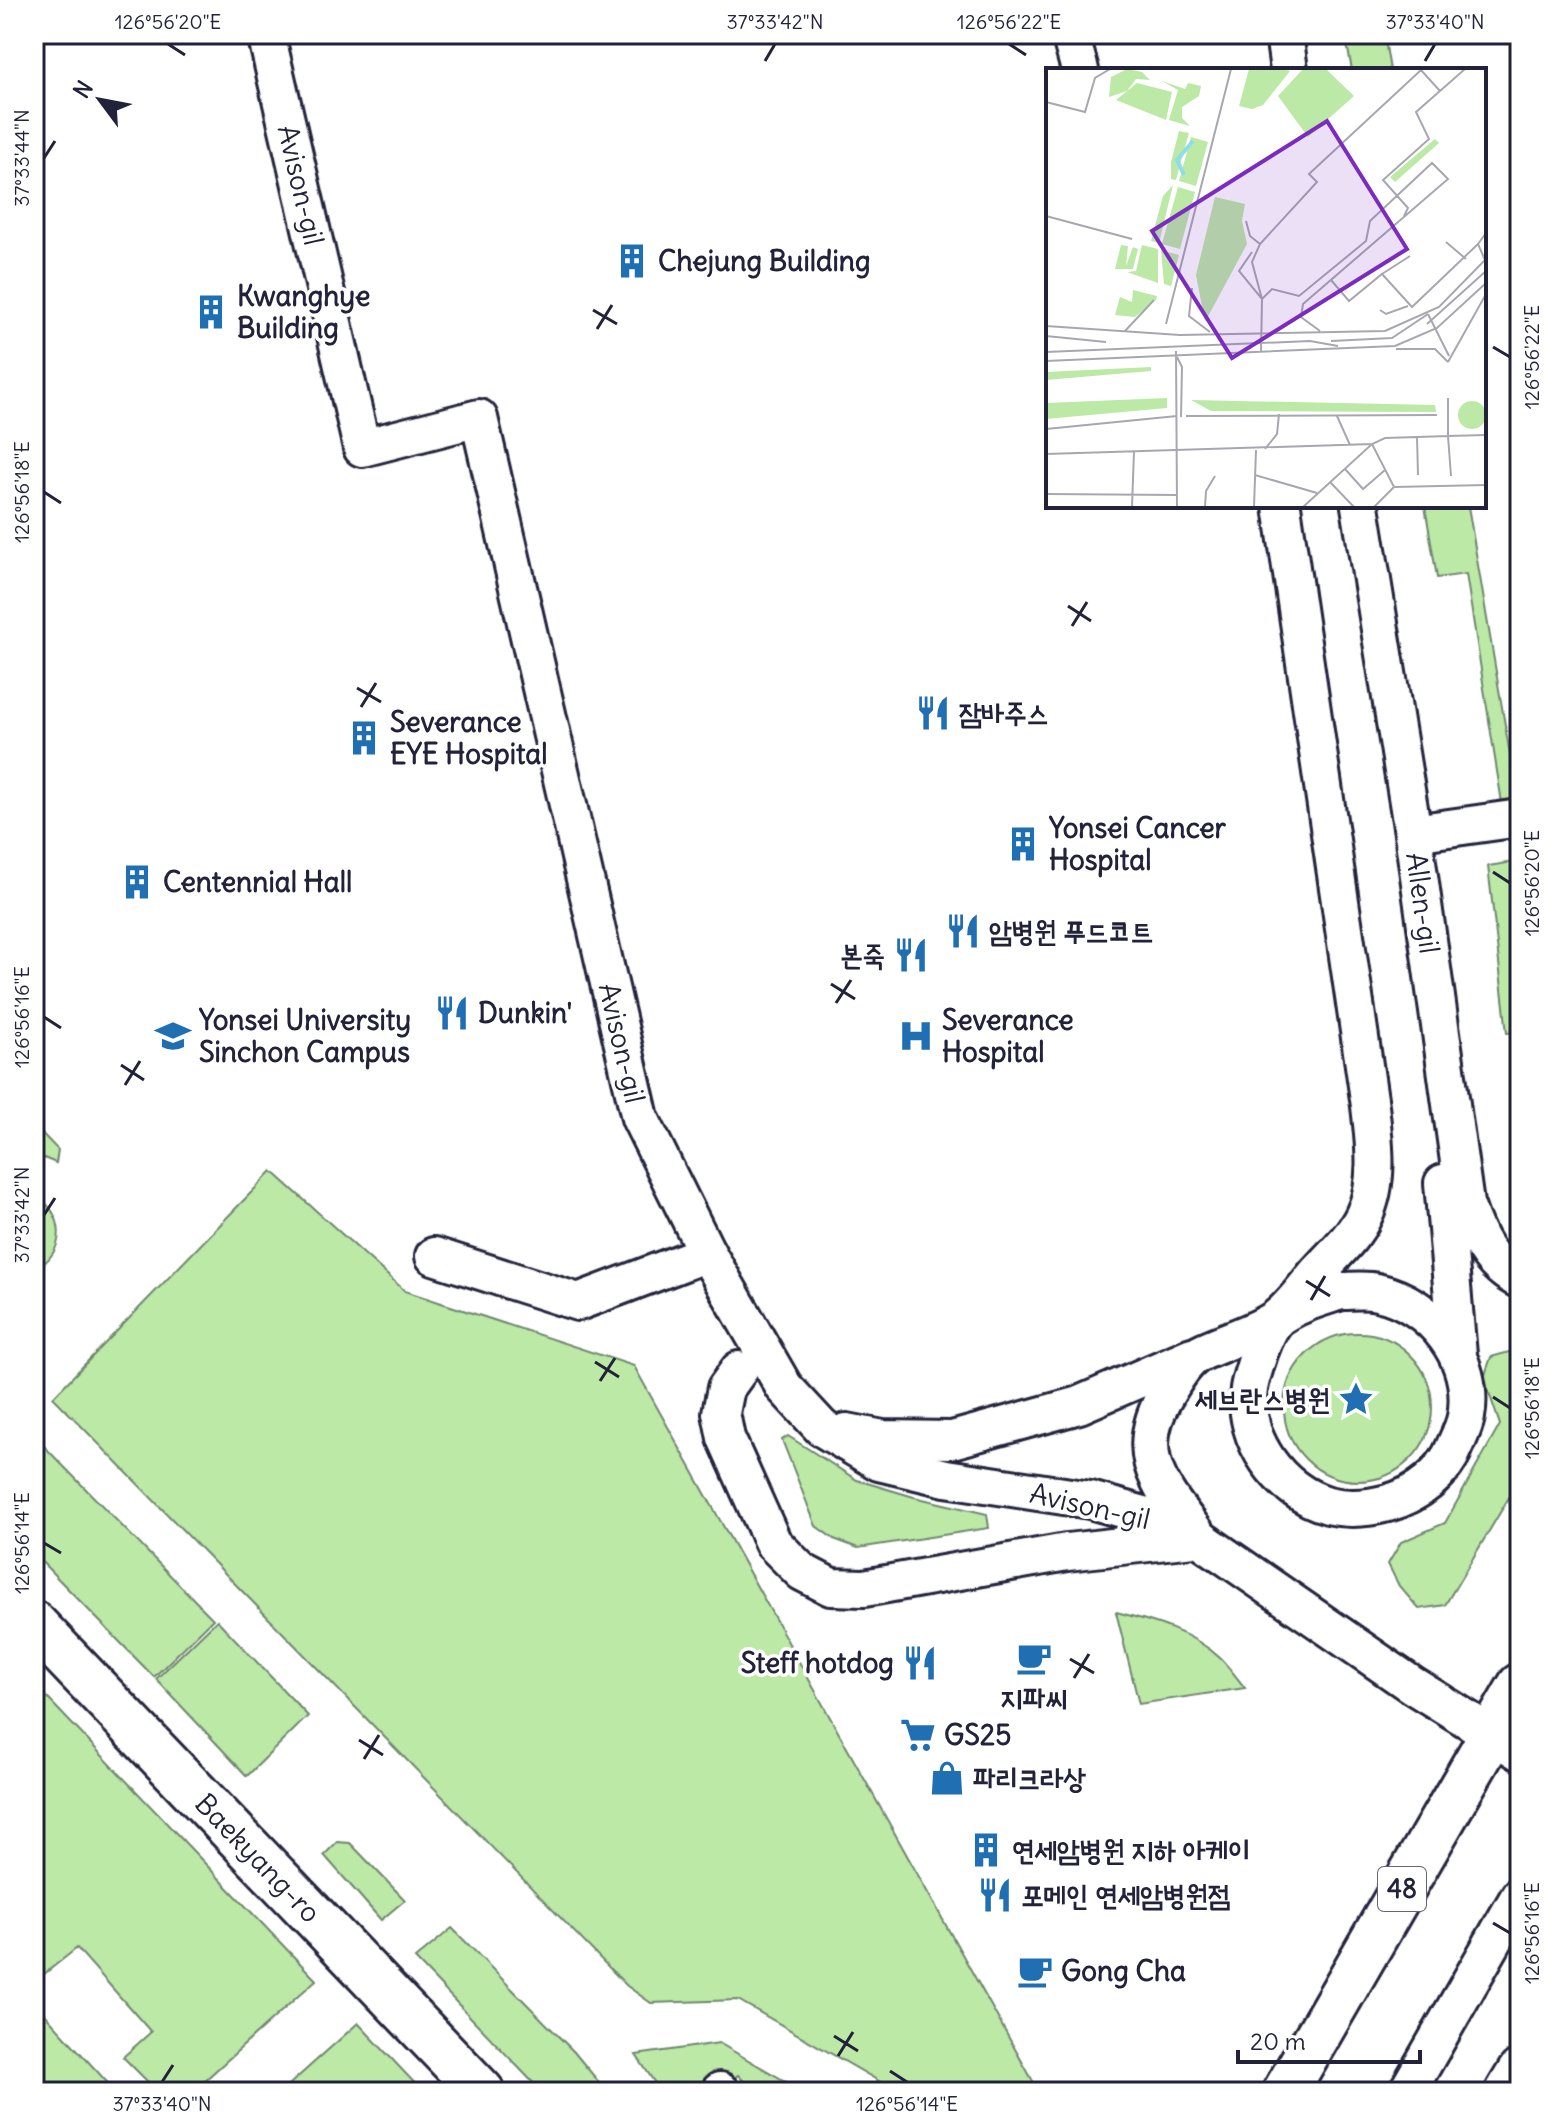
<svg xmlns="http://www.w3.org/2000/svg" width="1554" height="2126" font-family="Delius,'Poor Story',sans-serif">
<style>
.green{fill:#bce9a6;stroke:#6f8670;stroke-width:2}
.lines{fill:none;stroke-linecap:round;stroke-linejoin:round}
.lane-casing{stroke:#22223b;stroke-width:42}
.street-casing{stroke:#22223b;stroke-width:50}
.primary-casing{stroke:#22223b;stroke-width:50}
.lane{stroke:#fff;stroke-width:36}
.street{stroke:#fff;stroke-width:44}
.primary{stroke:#fff;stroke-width:44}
.ticks{fill:none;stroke:#22223b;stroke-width:3}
.labels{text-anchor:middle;stroke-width:7;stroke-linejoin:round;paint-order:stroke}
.shield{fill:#fff;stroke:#646476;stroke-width:2}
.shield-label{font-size:26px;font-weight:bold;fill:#22223b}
.street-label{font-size:28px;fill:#22223b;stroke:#fff}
.poi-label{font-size:28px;font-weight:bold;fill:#22223b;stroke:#fff;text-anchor:start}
.inset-river{fill:none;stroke:#8ddee8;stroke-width:4}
.inset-road{fill:none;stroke:#a7a7b1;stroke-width:2}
.view{fill:#7b2cbf;fill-opacity:0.15;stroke:#7b2cbf;stroke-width:4}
.inset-edge{fill:none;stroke:#22223b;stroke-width:4}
.neatline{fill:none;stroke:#22223b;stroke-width:3}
.ticks-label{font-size:20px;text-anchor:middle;fill:#22223b}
</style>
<rect width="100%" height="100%" fill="#fff"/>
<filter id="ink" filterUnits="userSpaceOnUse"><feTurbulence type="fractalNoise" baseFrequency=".0125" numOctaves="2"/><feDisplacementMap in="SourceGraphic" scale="16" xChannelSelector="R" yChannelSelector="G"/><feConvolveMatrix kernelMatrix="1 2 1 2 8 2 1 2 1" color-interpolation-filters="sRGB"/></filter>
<g filter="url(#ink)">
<g class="green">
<polygon points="1345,34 1384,34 1390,70 1352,70"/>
<polygon points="1425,506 1468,506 1518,802 1502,803 1466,574 1437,578"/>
<polygon points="1520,861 1520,1032 1507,1033 1488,866"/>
<polygon points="34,1125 58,1150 56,1163 34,1154"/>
<polygon points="272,1171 405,1291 634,1366 1039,2092 898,2092 738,2000 651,2003 627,1986 53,1397"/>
<path d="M34,1194C66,1213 68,1252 34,1270Z"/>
<circle cx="1358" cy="1407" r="74"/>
<polygon points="1516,1350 1520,1352 1520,1479 1445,1605 1419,1609 1399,1586 1388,1564 1401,1542 1445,1523 1500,1425 1484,1378 1491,1357"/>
<polygon points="34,1436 213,1619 154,1677 34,1554"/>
<polygon points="788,1436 857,1480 914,1497 987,1514 989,1528 858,1548 834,1539 816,1526 782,1440"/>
<path d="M1116,1612C1152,1621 1193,1632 1220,1658C1229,1667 1237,1678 1245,1688L1139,1704Z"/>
<polygon points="217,1620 308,1716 247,1776 156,1679"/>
<polygon points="34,1684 316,1980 192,2092 158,2092 123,2057 151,2032 77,1948 44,1974 34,1962"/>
<polygon points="337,1842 350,1843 405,1900 381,1920 324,1855"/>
<polygon points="452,1928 574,2052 607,2092 542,2092 415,1959"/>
<polygon points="34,2002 116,2092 34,2092"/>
<polygon points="358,2023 423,2092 281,2092"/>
<polygon points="719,2043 804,2092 754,2092 738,2075 719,2092 661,2092 636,2055"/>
</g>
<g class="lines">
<g class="lane-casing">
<g id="lane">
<polyline points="266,34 362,448 479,418 640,1118 707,1253 784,1387 822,1428 879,1462 946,1478 1090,1500 1144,1515 1199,1538 1412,1685 1520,1752"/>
<polyline points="1070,34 1080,70"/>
<polyline points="1284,34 1289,70"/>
<path d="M1360,506L1413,833L1465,1204C1476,1236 1489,1265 1520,1280"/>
<polyline points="1413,833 1520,818"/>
<polyline points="1443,1183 1458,1355"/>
<polyline points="434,1256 578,1302 707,1253"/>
<path d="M1341,1291C1352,1291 1366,1289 1377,1292C1433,1304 1476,1359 1466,1417C1464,1427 1459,1437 1455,1446C1444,1474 1417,1495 1388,1503C1369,1508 1348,1510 1328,1505C1280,1492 1242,1439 1249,1389C1250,1381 1253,1373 1255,1366C1259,1352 1268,1326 1279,1317C1297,1304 1320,1298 1341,1291Z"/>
<polyline points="739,1370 726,1388 721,1413 726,1438 773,1543 802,1572 831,1587 864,1588 1067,1552 1194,1538"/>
<polyline points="847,1432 883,1439 952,1440 1079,1405 1192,1356"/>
<path d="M1198,1536C1159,1485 1129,1453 1169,1389C1177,1376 1186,1360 1200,1353C1222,1342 1261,1331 1278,1317C1293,1305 1306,1286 1318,1272C1334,1254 1354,1237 1364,1215C1380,1182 1374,1141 1370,1106L1282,506"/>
<polyline points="720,2091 721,2092"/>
<polyline points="1407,2092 1520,1895"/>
</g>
</g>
<g class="street-casing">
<polyline id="street" points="34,1624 482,2092"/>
</g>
<g class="primary-casing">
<g id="primary">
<polyline points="1285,2092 1520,1686"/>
<polyline points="1508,2092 1520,2072"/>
</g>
</g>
<use href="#lane" class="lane"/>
<use href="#street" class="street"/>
<use href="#primary" class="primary"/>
</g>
</g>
<path class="ticks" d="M168,44L185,55M1009,44L1026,55M765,61L775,44M1425,61L1435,44M44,158L55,141M593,310L617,324M597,329L612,305M1493,347L1510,357M44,492L61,503M1068,606L1091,621M1072,626L1087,602M357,688L381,702M361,707L376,683M1493,872L1510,883M831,984L855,999M836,1003L851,980M44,1017L61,1028M121,1065L144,1080M125,1085L140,1061M44,1215L55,1198M1306,1281L1330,1296M1311,1300L1325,1276M595,1362L619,1377M600,1381L615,1358M1493,1397L1510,1408M44,1543L61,1553M1070,1659L1094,1673M1074,1678L1089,1654M359,1740L383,1755M364,1759L379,1735M1493,1923L1510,1933M834,2036L858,2051M838,2056L853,2032M890,2071L907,2082M162,2082L173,2065"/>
<defs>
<g id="building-bare" transform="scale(2.76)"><path d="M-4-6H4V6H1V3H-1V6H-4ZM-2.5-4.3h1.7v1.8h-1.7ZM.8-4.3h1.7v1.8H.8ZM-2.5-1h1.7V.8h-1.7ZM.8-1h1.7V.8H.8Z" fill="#1f6fb2" stroke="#fff" stroke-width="2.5" paint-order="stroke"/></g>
<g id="restaurant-bare" transform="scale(2.76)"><path d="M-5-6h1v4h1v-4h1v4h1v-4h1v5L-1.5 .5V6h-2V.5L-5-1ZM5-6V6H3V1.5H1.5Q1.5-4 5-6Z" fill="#1f6fb2" stroke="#fff" stroke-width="2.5" paint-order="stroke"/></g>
<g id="university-bare" transform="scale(2.76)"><path d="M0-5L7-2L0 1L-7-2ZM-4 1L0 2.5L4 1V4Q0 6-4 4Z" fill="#1f6fb2" stroke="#fff" stroke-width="2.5" paint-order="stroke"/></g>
<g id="hospital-bare" transform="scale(2.76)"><path d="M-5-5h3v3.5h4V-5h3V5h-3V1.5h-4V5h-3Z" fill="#1f6fb2" stroke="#fff" stroke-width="2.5" paint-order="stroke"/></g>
<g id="sight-bare" transform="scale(2.76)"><path d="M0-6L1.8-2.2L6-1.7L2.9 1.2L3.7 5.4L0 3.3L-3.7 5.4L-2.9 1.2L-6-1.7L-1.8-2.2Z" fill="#1f6fb2" stroke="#fff" stroke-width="2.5" paint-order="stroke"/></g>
<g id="cafe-bare" transform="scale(2.76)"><path d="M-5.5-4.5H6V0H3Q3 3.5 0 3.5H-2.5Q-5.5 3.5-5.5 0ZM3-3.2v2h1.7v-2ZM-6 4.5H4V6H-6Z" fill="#1f6fb2" stroke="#fff" stroke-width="2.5" paint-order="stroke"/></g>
<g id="supermarket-bare" transform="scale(2.76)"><path d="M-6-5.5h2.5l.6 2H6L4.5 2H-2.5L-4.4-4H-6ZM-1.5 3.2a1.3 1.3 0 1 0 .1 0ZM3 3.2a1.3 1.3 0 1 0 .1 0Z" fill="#1f6fb2" stroke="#fff" stroke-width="2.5" paint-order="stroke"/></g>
<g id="shop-bare" transform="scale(2.76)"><path d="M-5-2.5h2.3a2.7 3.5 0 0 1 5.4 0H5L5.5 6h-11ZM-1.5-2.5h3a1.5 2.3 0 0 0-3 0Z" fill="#1f6fb2" stroke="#fff" stroke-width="2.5" paint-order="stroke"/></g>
</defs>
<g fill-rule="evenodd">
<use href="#building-bare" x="632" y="261"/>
<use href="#building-bare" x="211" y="312"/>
<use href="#restaurant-bare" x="933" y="713"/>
<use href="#building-bare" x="364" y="738"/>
<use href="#building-bare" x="1023" y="844"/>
<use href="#building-bare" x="137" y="882"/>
<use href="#restaurant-bare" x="963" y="931"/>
<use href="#restaurant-bare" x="911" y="955"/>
<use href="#restaurant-bare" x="452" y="1013"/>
<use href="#university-bare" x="173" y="1036"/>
<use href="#hospital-bare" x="916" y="1036"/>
<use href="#sight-bare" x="1356" y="1399"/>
<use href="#cafe-bare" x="1034" y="1658"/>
<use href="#restaurant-bare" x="920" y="1663"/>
<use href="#supermarket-bare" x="918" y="1735"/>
<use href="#shop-bare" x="947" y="1778"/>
<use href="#building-bare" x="986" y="1850"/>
<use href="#restaurant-bare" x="995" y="1895"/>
<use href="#cafe-bare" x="1035" y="1971"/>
</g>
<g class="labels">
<rect class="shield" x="1378" y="1867" width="48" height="44" rx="6"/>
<g class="shield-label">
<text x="1402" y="1898">48</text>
</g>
<g class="street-label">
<text transform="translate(301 185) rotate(77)" y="10">Avison-gil</text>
<text transform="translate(1423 903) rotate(82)" y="10">Allen-gil</text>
<text transform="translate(622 1043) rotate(77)" y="10">Avison-gil</text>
<text transform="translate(1090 1506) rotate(13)" y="10">Avison-gil</text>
<text transform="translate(258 1858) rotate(46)" y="10">Baekyang-ro</text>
</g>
<g class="poi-label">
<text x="658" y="271">Chejung Building</text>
<text x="237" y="306">Kwanghye<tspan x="237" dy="32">Building</tspan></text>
<text x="959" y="723">잠바주스</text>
<text x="390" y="732">Severance<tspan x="390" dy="32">EYE Hospital</tspan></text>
<text x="1049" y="838">Yonsei Cancer<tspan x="1049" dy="32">Hospital</tspan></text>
<text x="163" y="892">Centennial Hall</text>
<text x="989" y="941">암병원 푸드코트</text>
<text x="885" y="965" text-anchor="end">본죽</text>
<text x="478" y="1023">Dunkin'</text>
<text x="199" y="1030">Yonsei University<tspan x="199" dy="32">Sinchon Campus</tspan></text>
<text x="942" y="1030">Severance<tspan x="942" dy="32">Hospital</tspan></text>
<text x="1330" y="1409" text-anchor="end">세브란스병원</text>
<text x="894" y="1673" text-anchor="end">Steff hotdog</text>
<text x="1034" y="1708" text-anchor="middle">지파씨</text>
<text x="944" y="1745">GS25</text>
<text x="973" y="1788">파리크라상</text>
<text x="1012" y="1860">연세암병원 지하 아케이</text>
<text x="1021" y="1905">포메인 연세암병원점</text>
<text x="1061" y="1981">Gong Cha</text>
</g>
</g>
<g transform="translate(1046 68)">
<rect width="440" height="440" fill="#fff"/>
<path d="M81,1L96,4L104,12L90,11L81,23L63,29L65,9ZM203,1H236L244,3L217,37L206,41L193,38ZM257,1H280L308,28L262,69L232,28ZM116,13L139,21L142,15L155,18L153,28L136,39V50L144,58L123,52L132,22ZM91,15L126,24L120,52L70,32ZM133,63L143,65L130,112L125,111V94ZM145,69L162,74L150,118L133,113ZM389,71L393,75L349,114L344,109ZM127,117L113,175L105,173L117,128ZM132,119L149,124L134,181L116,176ZM169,129L199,136L196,153L201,176L159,254L150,207ZM75,177L82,178L80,198L87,179L92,181L87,201H69ZM96,177L112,181V215L81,204L90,203ZM115,182L133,187L125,218L118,216ZM87,222L111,228L110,232L89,249L69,247L74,229L86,234ZM105,299V303L0,312V304ZM121,330V340L0,351V335ZM145,332L389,337L390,344L165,343ZM412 347a14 14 0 1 1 28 0a14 14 0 1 1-28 0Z" fill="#bce9a6"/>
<path class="inset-river" d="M138,107L131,92L147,73"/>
<path class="inset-road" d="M374,1L394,23M0,34L39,44L49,10L64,1M0,148L86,171M358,148L362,140L337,112L383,71L370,44L419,1M200,153L204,168L214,176M400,174L420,191M206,184L193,203L216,231L226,221L253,228L320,173L324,153L386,95L402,111L257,236L255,249L274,263M439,192L432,176L440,165M336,206L364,188M285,212L303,233L336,206L366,239L432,176M146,220L143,248L164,264M334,242L340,246L362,238M382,246L403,288M120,256L185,1M381,256L440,203M0,258L134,267L339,263L393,239L440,191M79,263L108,232M0,268L60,274M285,273L346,270L382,246M350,281H389L402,294M130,283L131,439M0,284L264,273L292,278M215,284L216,231L206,194L214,176L271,114L263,106L375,2M131,289L136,299L135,349M0,293L349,278L391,260L440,215M402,294L440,226M402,330V368L440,367M140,348L391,347M291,348L304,377M0,361L131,348M371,369L372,407M326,376L348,419M219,381L231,366L233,346M0,386L326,376M299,401L317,421L339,402M209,407L271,425M284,414L308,439M348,419L440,417M0,426L131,427M86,439L88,383M159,439L160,423L169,408M208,439L210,382M257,439L326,376L339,370L402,368L405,408M328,439L348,419"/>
<path class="view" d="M281,53L361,181L186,290L106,163Z"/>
<rect width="440" height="440" class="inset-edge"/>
</g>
<rect width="1554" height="2126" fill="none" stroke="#fff" stroke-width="88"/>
<g transform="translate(100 100) rotate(302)" stroke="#ffffff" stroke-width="6" paint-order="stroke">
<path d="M0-6L14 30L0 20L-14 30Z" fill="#22223b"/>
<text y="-12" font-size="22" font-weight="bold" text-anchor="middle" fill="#22223b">N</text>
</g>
<path d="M1238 2050v12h182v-12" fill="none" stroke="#22223b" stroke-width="4"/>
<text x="1250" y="2050" font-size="24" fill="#22223b" stroke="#ffffff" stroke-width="6" paint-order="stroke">20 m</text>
<rect x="44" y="44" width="1466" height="2038" class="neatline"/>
<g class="ticks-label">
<text x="168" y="29">126°56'20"E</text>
<text x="775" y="29">37°33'42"N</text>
<text x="1009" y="29">126°56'22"E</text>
<text x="1435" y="29">37°33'40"N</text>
<text transform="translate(22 158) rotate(-90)" y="7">37°33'44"N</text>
<text transform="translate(1532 357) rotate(-90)" y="7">126°56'22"E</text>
<text transform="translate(22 492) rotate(-90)" y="7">126°56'18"E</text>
<text transform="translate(1532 883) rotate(-90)" y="7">126°56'20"E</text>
<text transform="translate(22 1017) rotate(-90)" y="7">126°56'16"E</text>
<text transform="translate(22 1215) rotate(-90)" y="7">37°33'42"N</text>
<text transform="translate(1532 1408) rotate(-90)" y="7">126°56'18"E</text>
<text transform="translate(22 1543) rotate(-90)" y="7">126°56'14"E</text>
<text transform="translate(1532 1933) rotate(-90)" y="7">126°56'16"E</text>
<text x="162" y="2111">37°33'40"N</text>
<text x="907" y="2111">126°56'14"E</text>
</g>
</svg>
